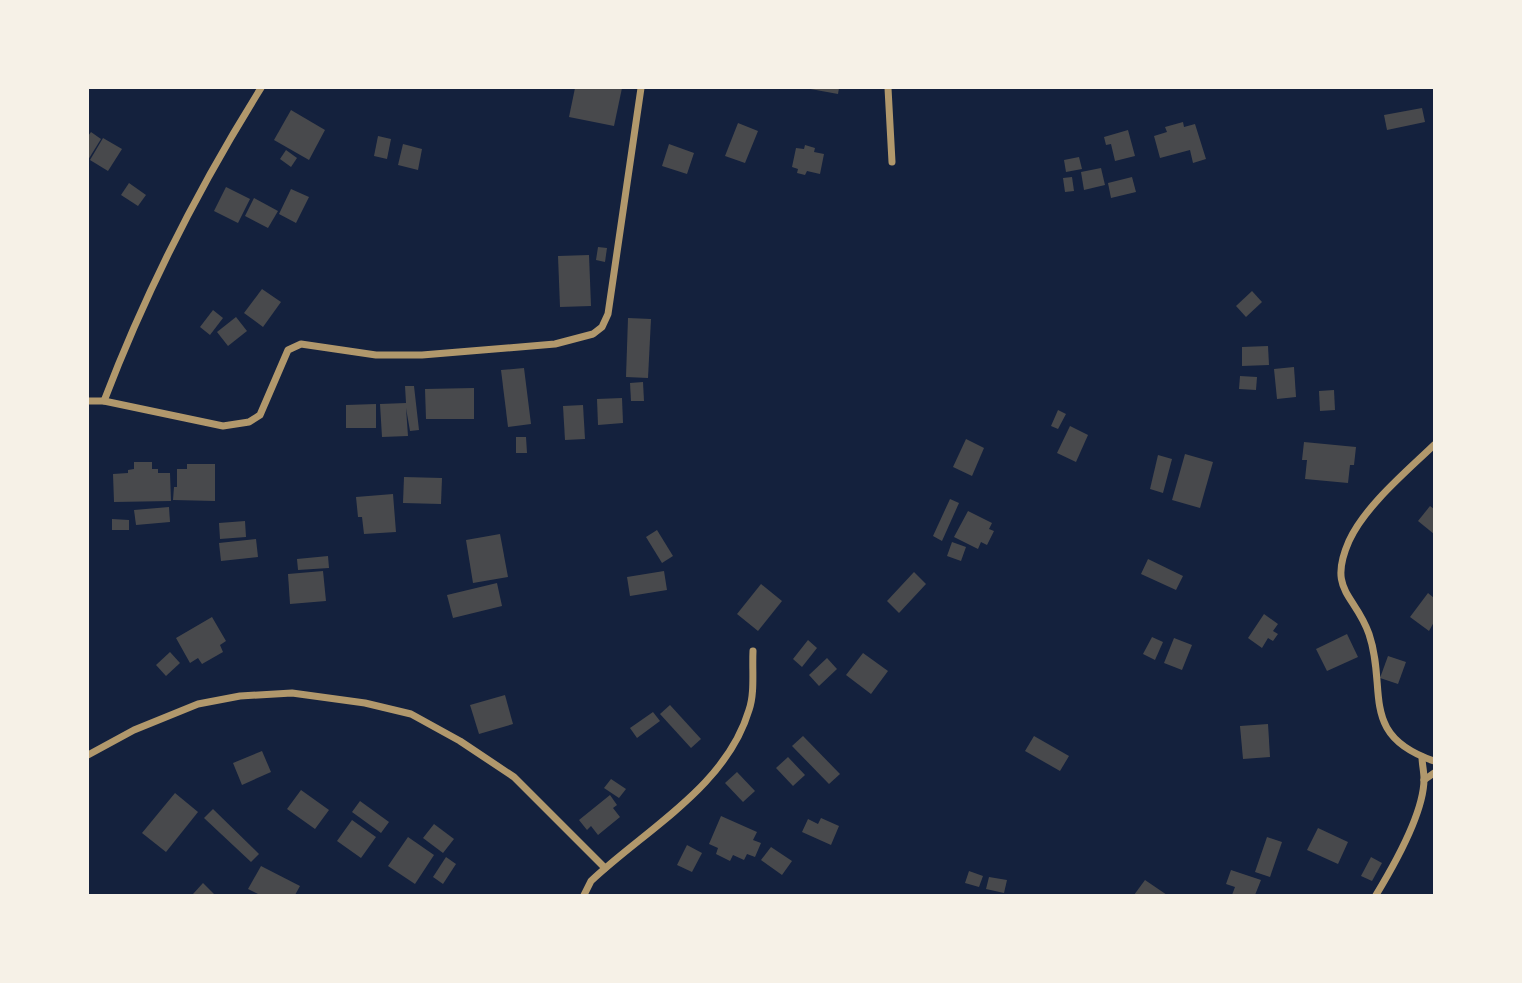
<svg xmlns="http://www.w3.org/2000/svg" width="1522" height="983" font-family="Lato,sans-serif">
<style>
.building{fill:#48494c}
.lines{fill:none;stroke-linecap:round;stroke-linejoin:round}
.minor{stroke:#b1986c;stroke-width:7}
</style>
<rect width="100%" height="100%" fill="#14213d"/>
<g class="building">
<polygon points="575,88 622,88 614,126 569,117"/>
<polygon points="805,88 839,88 838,94"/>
<polygon points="1422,108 1425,122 1387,130 1384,115"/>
<polygon points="291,110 325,130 309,160 274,140"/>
<polygon points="1183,122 1184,127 1195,124 1206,159 1193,163 1190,150 1160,158 1154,136 1167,132 1165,127"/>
<polygon points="738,123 758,131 745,163 725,156"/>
<polygon points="1128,130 1135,156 1115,161 1111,144 1106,145 1104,137"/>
<polygon points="91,132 101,139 88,160 88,136"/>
<polygon points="378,136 391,139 387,159 374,156"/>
<polygon points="103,138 122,149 108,171 90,160"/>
<polygon points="403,144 422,149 418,170 398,165"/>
<polygon points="669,144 694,153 687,174 662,166"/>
<polygon points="805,145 815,148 814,152 824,154 820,174 807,171 805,175 797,173 798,169 792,167 796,148 804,149"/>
<polygon points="286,150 297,158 291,167 280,159"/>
<polygon points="1079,157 1082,169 1066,172 1064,160"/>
<polygon points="1101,168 1105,185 1084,190 1081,172"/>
<polygon points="1072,177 1074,191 1065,192 1063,178"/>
<polygon points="1132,177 1136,192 1111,198 1108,183"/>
<polygon points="129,183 146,195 138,206 121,195"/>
<polygon points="226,187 250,199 238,223 214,211"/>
<polygon points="291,189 309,197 296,223 279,214"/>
<polygon points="254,198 278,211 268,228 245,216"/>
<polygon points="598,247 607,248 605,262 596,260"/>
<polygon points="589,255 591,306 560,307 558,256"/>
<polygon points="262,289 281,302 263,327 244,313"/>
<polygon points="1252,291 1262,302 1246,317 1236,306"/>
<polygon points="213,310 223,318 210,335 200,327"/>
<polygon points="236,317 247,331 228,346 217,332"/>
<polygon points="628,318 651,319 648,378 626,377"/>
<polygon points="1268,346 1269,365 1242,366 1242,347"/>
<polygon points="1294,367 1296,397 1277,399 1274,369"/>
<polygon points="524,368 531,424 508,427 501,370"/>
<polygon points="1240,376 1257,377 1256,390 1239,389"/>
<polygon points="643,382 644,401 631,401 630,383"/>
<polygon points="405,386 414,386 419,430 410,431 406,408 408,436 382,437 380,404 406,403"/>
<polygon points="474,388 474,419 426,419 425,389"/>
<polygon points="1334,390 1335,410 1320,411 1319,391"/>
<polygon points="622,398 623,423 598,425 597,399"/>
<polygon points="376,404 376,428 346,428 346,405"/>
<polygon points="583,405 585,439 565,440 563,406"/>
<polygon points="1058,410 1066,414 1058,429 1051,426"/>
<polygon points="1070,426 1088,435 1076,462 1057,453"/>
<polygon points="516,437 526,437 527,453 516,453"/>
<polygon points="966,439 984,448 972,476 953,467"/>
<polygon points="1304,442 1356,447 1354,465 1350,465 1348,483 1305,479 1307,460 1302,460"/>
<polygon points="1185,454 1213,462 1200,508 1172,500"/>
<polygon points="1158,455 1172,459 1163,493 1150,489"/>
<polygon points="134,462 152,462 152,469 158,469 158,473 170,473 171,501 114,502 113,474 128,473 128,470 134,469"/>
<polygon points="187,464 215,464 215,501 173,500 174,487 177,487 177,469 187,469"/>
<polygon points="404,477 442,478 441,504 403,503"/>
<polygon points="393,494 396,532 364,534 362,517 358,517 356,497"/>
<polygon points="950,499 959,503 942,541 933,536"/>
<polygon points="1430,506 1434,509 1434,534 1418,521"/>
<polygon points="169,507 170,522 136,525 134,510"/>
<polygon points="968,511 992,523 989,529 994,531 987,545 981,542 978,549 954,537"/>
<polygon points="112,519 129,520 129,530 112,530"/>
<polygon points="245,521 246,537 220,539 219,523"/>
<polygon points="657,530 673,556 662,563 646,537"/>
<polygon points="500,534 508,577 473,583 466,540"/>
<polygon points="256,539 258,557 221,561 219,543"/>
<polygon points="952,542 966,547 961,561 947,556"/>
<polygon points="328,556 329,568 298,570 297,559"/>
<polygon points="1148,559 1183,576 1176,590 1141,574"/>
<polygon points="323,571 326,601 290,604 288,574"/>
<polygon points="664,571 667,590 630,596 627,577"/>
<polygon points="914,572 926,584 899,613 887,601"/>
<polygon points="497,583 502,606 453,618 447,595"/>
<polygon points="761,584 782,601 758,631 737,614"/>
<polygon points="1428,593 1434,598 1434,622 1429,631 1410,617"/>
<polygon points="1264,614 1278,624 1273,631 1278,634 1273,641 1268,638 1262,648 1248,638"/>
<polygon points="212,617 226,641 220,645 223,652 202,664 198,658 190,663 176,638"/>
<polygon points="1347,634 1358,657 1327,671 1316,649"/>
<polygon points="1152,637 1163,642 1155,660 1143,654"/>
<polygon points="1174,638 1192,645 1182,670 1164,663"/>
<polygon points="808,640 817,648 802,667 793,659"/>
<polygon points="170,652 180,663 166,676 156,665"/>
<polygon points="863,653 888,671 871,694 846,675"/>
<polygon points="1388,656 1406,662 1398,684 1380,678"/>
<polygon points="827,658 837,669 819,686 809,675"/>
<polygon points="505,695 513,724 479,734 470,705"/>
<polygon points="670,705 701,739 691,748 660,714"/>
<polygon points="653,712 660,721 637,738 630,728"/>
<polygon points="1268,724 1270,757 1243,759 1240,726"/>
<polygon points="803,736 840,774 829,784 792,746"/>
<polygon points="1034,736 1069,756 1060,771 1025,751"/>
<polygon points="262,751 271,772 242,785 233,763"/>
<polygon points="788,757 805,775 793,786 776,768"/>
<polygon points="737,772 755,791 743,802 725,783"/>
<polygon points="611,779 626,789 619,798 604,788"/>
<polygon points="301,790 329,810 315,829 287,809"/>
<polygon points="175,793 198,812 166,852 142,833"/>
<polygon points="610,795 617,805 613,808 620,817 598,835 591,826 587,830 579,820"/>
<polygon points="360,801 389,822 381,833 352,812"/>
<polygon points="213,809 259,854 251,862 204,818"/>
<polygon points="721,816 757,832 753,840 761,843 755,857 747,854 744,860 733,855 730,861 716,854 718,848 709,844"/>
<polygon points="821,818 839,826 831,845 802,832 808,819 818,824"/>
<polygon points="352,820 376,837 361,858 337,841"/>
<polygon points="434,824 454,839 443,853 423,838"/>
<polygon points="1318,828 1348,842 1338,864 1307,850"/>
<polygon points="408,837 434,855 415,884 388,866"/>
<polygon points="1267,837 1282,842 1270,877 1255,872"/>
<polygon points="687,845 702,853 692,872 677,865"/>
<polygon points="771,847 792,861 782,875 761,860"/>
<polygon points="446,857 456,864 443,884 433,877"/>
<polygon points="1371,857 1382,863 1372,881 1361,876"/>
<polygon points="261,866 300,886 295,895 260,895 248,889"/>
<polygon points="1231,870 1261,880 1255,895 1232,895 1235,887 1226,884"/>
<polygon points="969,871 983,876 979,887 965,883"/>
<polygon points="989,877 1007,880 1004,893 986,889"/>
<polygon points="1145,880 1167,895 1134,895"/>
<polygon points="203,883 215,895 195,895 193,894"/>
</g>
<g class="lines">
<g class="minor">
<polyline points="888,88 892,162"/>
<polyline points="88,401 104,401 223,426 249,422 260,415 288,350 301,344 376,355 422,355 555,344 593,334 602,327 608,314 641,88"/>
<path d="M104,401C146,291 199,187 261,88"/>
<path d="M1434,445C1407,471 1365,506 1349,541C1327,591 1355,594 1369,634C1388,690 1358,735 1434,761"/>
<polyline points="88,755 134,730 198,704 240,696 292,693 365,703 411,714 460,741 514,777 605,868"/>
<polyline points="1424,780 1434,773"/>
<path d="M584,895L591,881C646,829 726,787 749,710C755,693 752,670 753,651"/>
<path d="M1376,895C1393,867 1424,812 1424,779C1424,771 1422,764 1422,757"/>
</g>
</g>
<rect width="1522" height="983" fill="none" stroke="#f6f1e7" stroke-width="178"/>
</svg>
